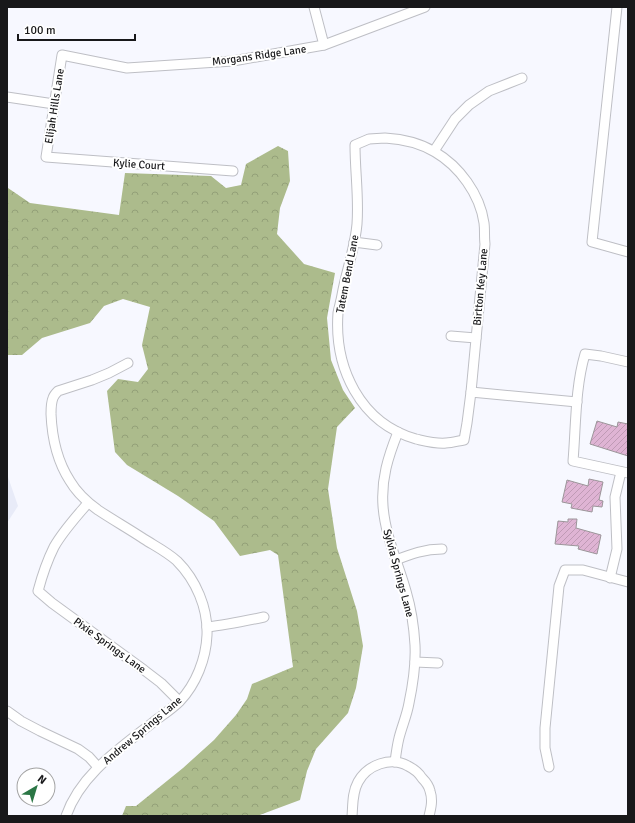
<svg xmlns="http://www.w3.org/2000/svg" width="635" height="823" font-family="Signika,sans-serif">
<style>
.built{fill:#e8ebf8}
.forest{fill:url(#forest-crowns)}
.building{fill:url(#building-hatch);stroke:#9c969a}
.lines{fill:none;stroke-linecap:round;stroke-linejoin:round}
.street-casing{stroke:#bebfc5;stroke-width:11}
.street{stroke:#fff;stroke-width:9}
.labels{text-anchor:middle;stroke-width:4;stroke-linejoin:round;paint-order:stroke}
.street-label{font-size:11px;fill:#18181a;stroke:#fff}
</style>
<defs>
<pattern id="forest-crowns" width="20" height="18" patternUnits="userSpaceOnUse"><rect width="20" height="18" fill="#acbb8c"/><path d="M2 6a3 3 0 1 1 6 0M12 15a3 3 0 1 1 6 0" fill="none" stroke="#93a078"/></pattern>
<pattern id="building-hatch" width="6" height="6" patternUnits="userSpaceOnUse"><rect width="6" height="6" fill="#dfb4d4"/><path d="M-1 1l2-2M0 6l6-6M5 7l2-2" fill="none" stroke="#bf9ab5"/></pattern>
</defs>
<rect width="100%" height="100%" fill="#f7f8ff"/>
<polygon class="built" points="7,474 18,506 7,523"/>
<polygon class="forest" points="278,146 288,151 290,181 280,208 277,234 304,264 335,273 327,318 331,360 343,390 355,408 337,427 328,489 337,548 357,611 363,646 356,688 348,713 316,749 307,771 300,800 257,816 122,816 126,806 136,806 183,768 214,740 236,715 247,699 252,684 293,667 278,555 270,550 240,556 214,521 178,496 127,465 115,452 107,391 118,379 138,382 148,369 142,345 150,307 123,299 104,306 90,323 42,338 22,355 7,355 7,187 8,188 30,203 119,215 125,173 211,176 226,188 241,185 246,164"/>
<g class="building">
<polygon points="597,421 617,427 618,422 628,424 628,456 590,444"/>
<polygon points="589,479 603,482 599,500 603,501 602,507 593,506 592,512 571,508 572,504 562,502 567,480 588,486"/>
<polygon points="568,519 577,519 576,528 601,535 597,554 578,549 579,546 555,544 558,521 568,522"/>
</g>
<g class="lines">
<g class="street-casing">
<g id="street">
<polyline points="314,7 324,45"/>
<polyline points="617,7 592,242 628,252"/>
<polyline points="7,97 54,104"/>
<path d="M385,138C402,139 420,143 435,152C459,166 480,194 484,223C485,230 484,237 485,244L471,392L467,423L464,440C458,441 452,443 446,443C436,444 425,441 416,439C360,423 334,368 338,313C339,307 341,301 342,295C346,272 355,248 357,224C359,197 355,172 355,145L369,139Z"/>
<polyline points="434,151 455,119 469,105 489,91 522,78"/>
<polyline points="233,171 46,157 62,55 127,68 233,61 324,45 425,7"/>
<polyline points="354,242 377,245"/>
<polyline points="451,336 476,338"/>
<path d="M628,362L601,356L585,354C575,388 576,426 573,461L628,473"/>
<polyline points="471,392 577,402"/>
<path d="M88,503C76,517 63,531 54,547C47,561 42,576 38,591L52,603L144,670L161,683L179,701"/>
<path d="M396,560C411,554 425,549 442,549"/>
<polyline points="610,578 617,549 615,497 621,472"/>
<path d="M207,627C226,625 245,621 264,617"/>
<polyline points="415,662 438,663"/>
<polyline points="7,711 21,721 40,731 78,749 89,757 98,767"/>
<path d="M395,762C396,754 397,746 399,738C402,726 407,715 409,703C413,684 416,665 415,645C414,627 411,608 406,591C398,563 385,535 383,506C381,479 388,457 398,432"/>
<polyline points="549,767 545,748 545,728 559,586 565,570 583,570 628,582"/>
<path d="M66,816C81,773 122,747 156,720C164,714 173,708 180,701C196,684 206,659 207,635C208,608 196,580 177,561C167,552 155,546 144,539C129,529 113,520 98,510C87,502 77,493 70,481C57,461 52,438 51,414C51,409 51,403 53,398C54,395 56,393 58,391L92,380L109,373L128,363"/>
<path d="M352,816C353,805 352,793 358,782C367,765 391,756 408,766C414,769 419,773 422,778C426,782 429,786 430,791C433,800 431,808 429,816"/>
</g>
</g>
<use href="#street" class="street"/>
</g>
<g class="labels">
<g class="street-label">
<text transform="translate(259 55) rotate(-8)" y="4">Morgans Ridge Lane</text>
<text transform="translate(54 106) rotate(-81)" y="4">Elijah Hills Lane</text>
<text transform="translate(139 164) rotate(4)" y="4">Kylie Court</text>
<text transform="translate(347 274) rotate(-79)" y="4">Tatem Bend Lane</text>
<text transform="translate(480 287) rotate(-85)" y="4">Birtton Key Lane</text>
<text transform="translate(399 573) rotate(75)" y="4">Sylvia Springs Lane</text>
<text transform="translate(110 645) rotate(36)" y="4">Pixie Springs Lane</text>
<text transform="translate(142 730) rotate(-40)" y="4">Andrew Springs Lane</text>
</g>
</g>
<rect width="635" height="823" fill="none" stroke="#18181a" stroke-width="16"/>
<g transform="translate(36 787) rotate(38)"><circle r="19" fill="#ffffff" stroke="#a3a3a3"/>
<path d="M0-3L7 15L0 10L-7 15Z" fill="#2b7645"/>
<text y="-6" font-size="11" font-weight="bold" text-anchor="middle" fill="#18181a">N</text>
</g>
<path d="M18 34v6h117v-6" fill="none" stroke="#18181a" stroke-width="2"/>
<text x="24" y="34" font-size="12" fill="#18181a" stroke="#ffffff" stroke-width="3" paint-order="stroke">100 m</text>
</svg>
